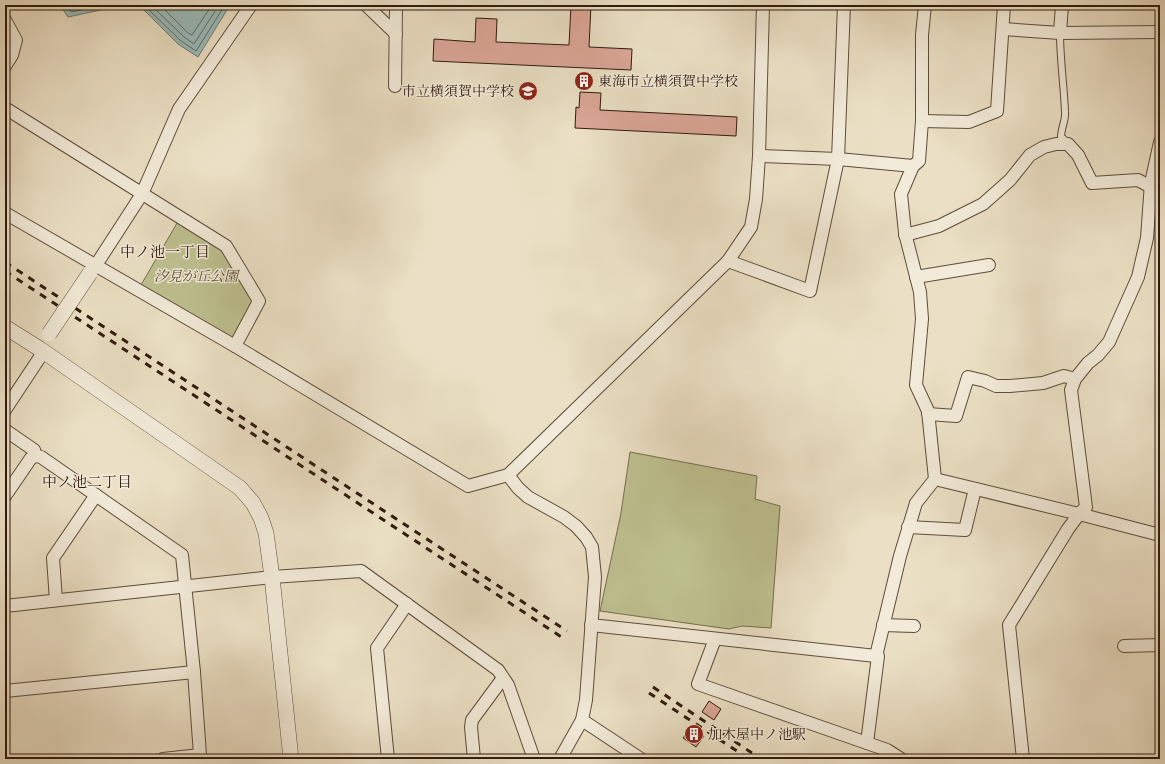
<svg xmlns="http://www.w3.org/2000/svg" width="1165" height="764" font-family="'IM FELL English','Noto Serif JP',serif">
<style>
.green{fill:#bec090;stroke:#766d4e}
.water{fill:#9abbbb;stroke:#6f7b75}
.lines{fill:none;stroke-linecap:round;stroke-linejoin:round}
.shore{stroke:#646a64;stroke-width:1}
.building{fill:#dba697;stroke:#2f1a0d}
.service-casing{stroke:#5e4c3b;stroke-width:8}
.minor-casing{stroke:#5e4c3b;stroke-width:14}
.tertiary-casing{stroke:#5e4c3b;stroke-width:16}
.service{stroke:#f2ebd9;stroke-width:6}
.minor{stroke:#f2ebd9;stroke-width:12}
.tertiary{stroke:#f2ebd9;stroke-width:15}
.rail{stroke:#2f1a0d;stroke-width:3;stroke-dasharray:7 7;stroke-linecap:butt}
.tertiary-bridge-casing{stroke:#5e4c3b;stroke-width:16;stroke-linecap:butt}
.tertiary-bridge{stroke:#f2ebd9;stroke-width:15}
.labels{text-anchor:middle;stroke-width:3;stroke-linejoin:round;paint-order:stroke}
.poi-label{font-size:14px;fill:#2f1a0d;stroke:#f2ebd9;text-anchor:start}
.park-label{font-size:14px;font-style:italic;fill:#5a4c34;stroke:#f2ebd9}
.neighbourhood-label{font-size:15px;fill:#2f1a0d;stroke:#f2ebd9}
</style>
<rect width="100%" height="100%" fill="#ebe0c5"/>
<filter id="stains"><feTurbulence type="fractalNoise" baseFrequency=".005" numOctaves="4"/><feColorMatrix values="0 0 0 0 .2 0 0 0 0 .09 0 0 0 0 .02 0 0 0 .5 -.17"/></filter>
<radialGradient id="worn" r=".72"><stop offset=".6" stop-color="#630" stop-opacity="0"/><stop offset="1" stop-color="#630" stop-opacity=".3"/></radialGradient>
<g class="green">
<polygon points="180,218 226,246 259,301 235,346 138,290"/>
<polygon points="630,452 757,476 755,499 780,506 771,628 742,626 729,629 600,611 621,513"/>
</g>
<polygon class="water" points="60,5 230,5 198,57 178,44 142,8 105,9 68,17"/>
<g class="lines">
<g class="shore">
<polyline points="64,5 71,12 105,5 116,5"/>
<polyline points="144,5 181,41 196,51 225,5"/>
<polyline points="151,5 184,37 194,44 219,5"/>
<polyline points="160,5 188,33 192,35 212,5"/>
</g>
</g>
<g class="building">
<polygon points="571,5 591,5 589,47 632,49 631,70 433,61 434,39 475,42 476,18 497,19 496,42 569,45"/>
<polygon points="580,92 601,93 600,110 737,117 736,136 575,128 576,107 579,108"/>
<polygon points="709,701 721,709 714,720 702,712"/>
<polygon points="691,727 704,736 696,747 683,738"/>
</g>
<g class="lines">
<g class="service-casing">
<path id="service" d="M1060,33C1060,59 1064,86 1065,112C1066,120 1061,128 1061,137L1064,139L1063,144"/>
</g>
<g class="minor-casing">
<g id="minor">
<polyline points="366,5 396,34"/>
<polyline points="5,20 16,40 12,55 5,66"/>
<polyline points="1003,29 1060,33 1160,32"/>
<polyline points="1060,33 1062,5"/>
<polyline points="395,86 396,5"/>
<polyline points="5,108 226,246 259,301 235,346"/>
<polyline points="922,121 969,122 997,111 1004,5"/>
<polyline points="759,156 838,159 913,166"/>
<polyline points="5,213 235,346 468,486 508,475 728,261 751,227 756,199 759,156 763,5"/>
<polyline points="905,235 939,226 983,204 1010,180 1030,155 1044,147 1056,144 1068,144 1078,155 1092,183 1138,180 1151,187"/>
<polyline points="728,261 810,291 838,159 844,5"/>
<polyline points="96,265 142,194 179,109 251,5"/>
<polyline points="916,277 989,265"/>
<polyline points="5,410 44,351"/>
<polyline points="928,414 956,416 968,377 985,381 996,386 1010,386 1043,383 1064,376 1075,379"/>
<polyline points="5,430 34,450 36,456 41,457 182,555 194,672 200,755 163,759"/>
<polyline points="508,475 518,488 528,497 564,517 576,526 586,537 592,547 595,577 586,700 582,720 560,759"/>
<polyline points="935,479 1079,514 1160,535"/>
<polyline points="5,496 31,458 36,456"/>
<polyline points="908,527 965,530 975,489"/>
<polyline points="56,600 53,558 96,495"/>
<polyline points="5,606 272,577 361,571 498,670 508,685 534,759"/>
<polyline points="591,625 876,656 900,556 916,503 935,479 928,411 916,385 922,319 920,292 905,233 901,194 913,166 919,161 922,121 922,35 925,5"/>
<polyline points="883,625 914,626"/>
<polyline points="715,639 698,684 887,750 901,759"/>
<polyline points="1124,646 1160,645"/>
<polyline points="5,691 194,672"/>
<polyline points="582,720 641,759"/>
<polyline points="867,743 878,656"/>
<polyline points="388,759 377,648 407,604"/>
<polyline points="474,759 471,727 472,720 503,678"/>
<polyline points="1023,759 1009,625 1068,529 1079,514 1086,507 1071,390 1075,379 1088,363 1098,355 1109,342 1138,277 1147,238 1151,183 1160,142"/>
</g>
</g>
<g class="tertiary-casing">
<polyline id="tertiary" points="5,327 40,349 240,488 253,503 261,518 266,533 272,577 291,759"/>
</g>
<use href="#service" class="service"/>
<use href="#minor" class="minor"/>
<use href="#tertiary" class="tertiary"/>
<g class="rail">
<polyline points="5,262 567,631"/>
<polyline points="5,271 563,638"/>
<polyline points="653,687 761,759"/>
<polyline points="649,693 749,759"/>
</g>
<g class="tertiary-bridge-casing">
<polyline id="tertiary-bridge" points="49,334 90,273"/>
</g>
<use href="#tertiary-bridge" class="tertiary-bridge"/>
</g>
<defs>
<g id="building-disc" transform="scale(1)"><circle r="9.5" fill="#8f2418" stroke="#f2ebd9"/><path d="M-4-6H4V6H1V3H-1V6H-4ZM-2.5-4.3h1.7v1.8h-1.7ZM.8-4.3h1.7v1.8H.8ZM-2.5-1h1.7V.8h-1.7ZM.8-1h1.7V.8H.8Z" fill="#fff"/></g>
<g id="school-disc" transform="scale(1)"><circle r="9.5" fill="#8f2418" stroke="#f2ebd9"/><path d="M0-5L7-2L0 1L-7-2ZM-4 1L0 2.5L4 1V4Q0 6-4 4Z" fill="#fff"/></g>
</defs>
<g fill-rule="evenodd">
<use href="#building-disc" x="584" y="81"/>
<use href="#school-disc" x="528" y="91"/>
<use href="#building-disc" x="694" y="734"/>
</g>
<g class="labels">
<g class="poi-label">
<text x="598" y="86">東海市立横須賀中学校</text>
<text x="514" y="96" text-anchor="end">市立横須賀中学校</text>
<text x="708" y="739">加木屋中ノ池駅</text>
</g>
<g class="park-label">
<text x="196" y="281">汐見が丘公園</text>
</g>
<g class="neighbourhood-label">
<text x="165" y="257">中ノ池一丁目</text>
<text x="87" y="487">中ノ池二丁目</text>
</g>
</g>
<rect width="1165" height="764" fill="none" stroke="#ebe0c5" stroke-width="20"/>
<rect x="6" y="6" width="1153" height="752" fill="none" stroke="#2f1a0d" stroke-width="2"/>
<rect x="10" y="10" width="1145" height="744" fill="none" stroke="#2f1a0d"/>
<rect width="100%" height="100%" filter="url(#stains)"/>
<rect width="100%" height="100%" fill="url(#worn)"/>
</svg>
